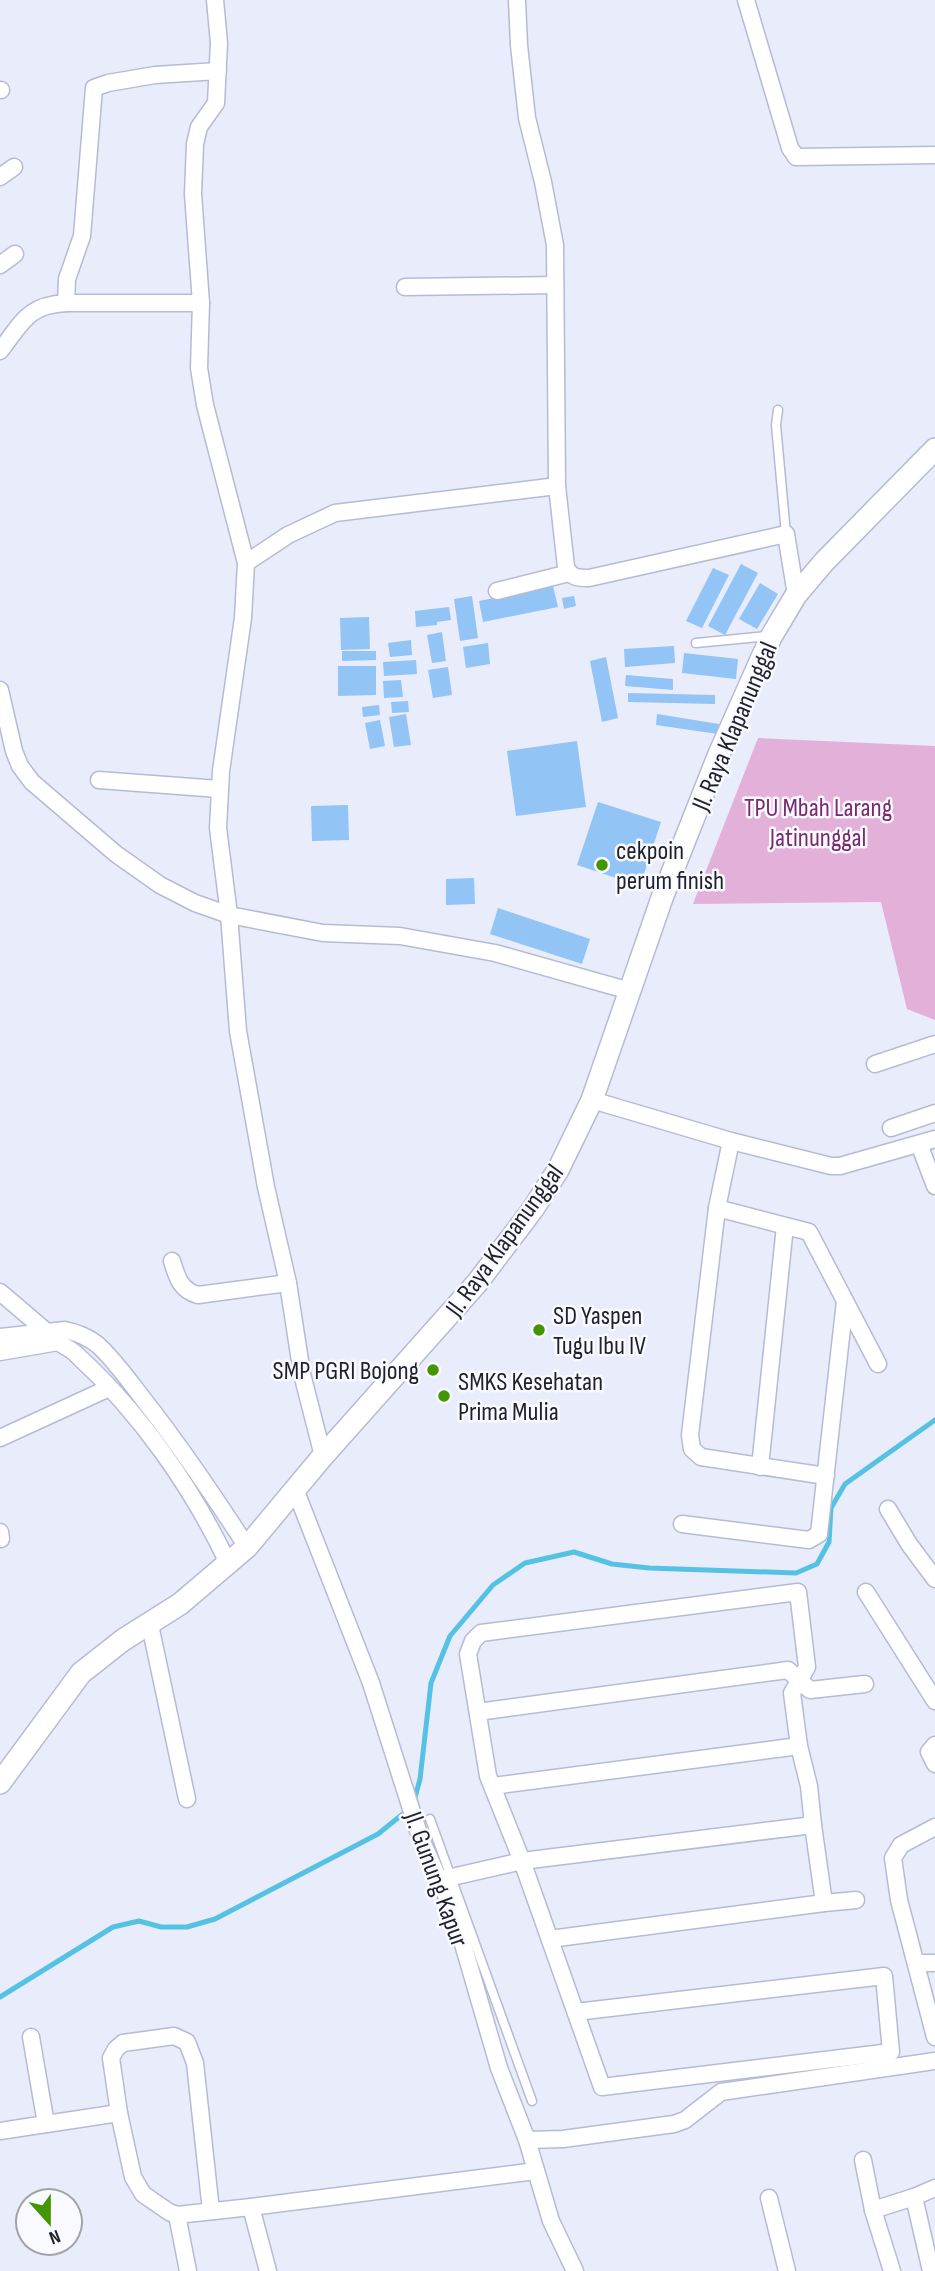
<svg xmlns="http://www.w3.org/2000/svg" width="935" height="2271" font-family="'Sofia Sans Condensed',sans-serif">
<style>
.green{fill:#e3b0d9}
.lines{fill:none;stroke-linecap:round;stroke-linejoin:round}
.stream{stroke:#55c2e3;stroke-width:5}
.building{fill:#92c4f5}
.lane-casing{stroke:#b6bbd3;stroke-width:11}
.street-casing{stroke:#b6bbd3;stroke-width:19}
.secondary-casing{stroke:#b6bbd3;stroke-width:24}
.lane{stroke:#fff;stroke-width:8}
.street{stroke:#fff;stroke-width:16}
.secondary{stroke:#fff;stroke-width:21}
.poi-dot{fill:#449601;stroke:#f9faff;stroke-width:2.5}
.labels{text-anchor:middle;stroke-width:5;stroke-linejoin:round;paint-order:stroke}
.street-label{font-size:26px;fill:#1f212a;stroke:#f9faff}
.park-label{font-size:26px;fill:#79296e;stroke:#f9faff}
.poi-label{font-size:26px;fill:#1f212a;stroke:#f9faff;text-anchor:start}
</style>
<rect width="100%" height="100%" fill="#e9ecfb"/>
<polygon class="green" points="758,738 935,746 935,1020 907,1009 881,902 693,904"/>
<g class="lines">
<g class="stream">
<polyline points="414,1801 420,1779 431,1683 450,1636 493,1585 525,1563 574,1552 612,1564 649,1568 796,1573 817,1564 829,1542 831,1508 845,1484 935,1420"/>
<polyline points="0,1997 113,1927 139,1921 161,1927 187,1927 215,1919 378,1834 409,1809"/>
</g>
</g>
<g class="building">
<polygon points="741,564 758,573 725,635 708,626"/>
<polygon points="713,568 729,575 702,628 686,621"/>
<polygon points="760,583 778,594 757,629 739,619"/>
<polygon points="553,586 558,607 483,622 479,601"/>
<polygon points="472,596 478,638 460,641 454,599"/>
<polygon points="574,596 576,606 564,609 562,598"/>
<polygon points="449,607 451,620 437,622 437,625 416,627 415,611"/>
<polygon points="369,617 370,649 341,650 340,618"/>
<polygon points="442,632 446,661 432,663 427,635"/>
<polygon points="411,640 412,655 390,657 388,643"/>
<polygon points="488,643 490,664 466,668 463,647"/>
<polygon points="674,646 675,663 625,667 624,649"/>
<polygon points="342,651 376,651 376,660 342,661"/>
<polygon points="684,653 738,659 736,679 682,673"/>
<polygon points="606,657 618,718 602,722 590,661"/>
<polygon points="416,660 417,674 384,676 383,662"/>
<polygon points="338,666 376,666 376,695 338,696"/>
<polygon points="448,667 452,695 433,698 428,670"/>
<polygon points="626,675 673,679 673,690 625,686"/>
<polygon points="401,680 403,697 384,698 383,681"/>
<polygon points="628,693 715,695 715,704 628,702"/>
<polygon points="408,701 409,712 392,713 391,702"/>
<polygon points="379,705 380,715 363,717 362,707"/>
<polygon points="406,714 411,745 394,747 389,717"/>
<polygon points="657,714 719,724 718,734 656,725"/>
<polygon points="380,720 385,746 370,749 365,723"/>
<polygon points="577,741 586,807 516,816 507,751"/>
<polygon points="598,802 661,822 640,886 577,865"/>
<polygon points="348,805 349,840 312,841 311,806"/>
<polygon points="474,878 475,904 446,905 446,879"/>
<polygon points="498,908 590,939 582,964 490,934"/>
</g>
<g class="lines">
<g class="lane-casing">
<g id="lane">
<polyline points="778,410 776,425 786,534"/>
<polyline points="696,643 768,636"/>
<polyline points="430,1819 532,2101"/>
</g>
</g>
<g class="street-casing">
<g id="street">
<polyline points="215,0 219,43 216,103 199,127 195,144 193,194 201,303 199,368 205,405 246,563 243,618 221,771 218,828 229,915 238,1031 266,1187 288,1283 302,1374 323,1456"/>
<path d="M517,0L519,45L527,118L543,182L555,245L557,486L566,567C571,578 578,578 589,578L786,534L796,595"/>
<polyline points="746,0 790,148 796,157 935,155"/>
<polyline points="0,90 1,90"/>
<polyline points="0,177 14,167"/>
<polyline points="0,265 15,254"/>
<polyline points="405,287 555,285"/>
<polyline points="66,303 67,279 82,236 94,88 108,83 155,75 218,71"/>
<path d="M0,351C22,323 27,305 66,303H201"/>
<polyline points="246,563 288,535 335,513 557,486"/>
<polyline points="497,591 569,573"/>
<polyline points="0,690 14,751 20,766 32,782 116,854 160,885 195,903 229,915 323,933 400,936 495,953 630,991"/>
<polyline points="99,780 219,789"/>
<polyline points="875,1064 935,1044"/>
<polyline points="592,1100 731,1141 831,1166 840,1166 935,1139"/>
<polyline points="891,1128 935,1113"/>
<polyline points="731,1141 717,1208 690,1435 692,1449 701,1457 826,1476"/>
<polyline points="919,1144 935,1186"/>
<polyline points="717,1208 809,1232 878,1364"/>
<path d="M172,1261C177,1277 180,1290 198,1295L288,1283"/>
<path d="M0,1292C19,1308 38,1324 57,1341C63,1346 72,1349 78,1356C140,1413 192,1487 228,1563"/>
<path d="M0,1337L65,1330C76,1332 90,1338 99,1346C116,1362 130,1382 144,1400C181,1447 214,1496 247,1547"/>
<polyline points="0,1352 58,1342"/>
<polyline points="0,1438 109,1388"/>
<polyline points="760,1467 785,1226"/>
<polyline points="295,1489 371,1683 420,1837 454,1913 499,2068 527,2140 551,2221 575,2271"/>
<polyline points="888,1509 909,1544 935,1579"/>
<polyline points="682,1524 809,1540 819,1534 845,1301"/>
<polyline points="0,1532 1,1539"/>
<polyline points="866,1592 935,1701"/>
<polyline points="150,1625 187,1799"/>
<polyline points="478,1712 788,1670 810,1690 865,1684"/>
<polyline points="935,1745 929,1752 935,1764"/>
<polyline points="493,1786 799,1746"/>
<polyline points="935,1827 901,1845 893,1858 899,1900 935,2037"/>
<polyline points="439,1880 522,1861 813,1825 824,1903 550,1939"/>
<polyline points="824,1903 856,1900"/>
<polyline points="916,1963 935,1963"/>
<polyline points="576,2012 884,1976 891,2052 602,2087 522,1861 488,1776 468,1654 473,1641 481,1633 798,1592 807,1667 792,1693 799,1746 809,1786 813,1825"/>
<polyline points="46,2124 119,2113"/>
<polyline points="0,2131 46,2124 31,2037"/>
<polyline points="527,2140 563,2139 674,2124 685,2120 721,2092 935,2061"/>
<polyline points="863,2160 873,2210 892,2271"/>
<polyline points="914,2197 935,2188"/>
<polyline points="769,2198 787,2271"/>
<polyline points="251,2207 268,2271"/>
<polyline points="873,2210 914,2197 931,2271"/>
<polyline points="211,2211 195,2063 187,2042 174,2036 123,2043 116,2049 111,2058 119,2113 133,2177 143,2194 169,2212 177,2215 251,2207 536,2171"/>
<polyline points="177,2215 188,2271"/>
</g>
</g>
<g class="secondary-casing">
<polyline id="secondary" points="0,1783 81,1673 123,1640 180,1604 247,1547 323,1456 477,1283 533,1209 558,1170 592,1100 662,898 719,754 771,637 796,595 824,562 935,449"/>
</g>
<use href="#lane" class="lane"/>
<use href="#street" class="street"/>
<use href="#secondary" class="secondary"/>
</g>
<g class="poi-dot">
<circle cx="602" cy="865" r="7"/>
<circle cx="539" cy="1330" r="7"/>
<circle cx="433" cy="1370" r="7"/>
<circle cx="444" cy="1396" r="7"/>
</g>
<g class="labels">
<g class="street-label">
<text transform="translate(734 726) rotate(-67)" y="9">Jl. Raya Klapanunggal</text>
<text transform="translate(504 1240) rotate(-54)" y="9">Jl. Raya Klapanunggal</text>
<text transform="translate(437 1879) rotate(70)" y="9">Jl. Gunung Kapur</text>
</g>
<g class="park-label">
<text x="818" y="816">TPU Mbah Larang<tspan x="818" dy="30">Jatinunggal</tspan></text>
</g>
<g class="poi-label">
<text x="616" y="859">cekpoin<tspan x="616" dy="30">perum finish</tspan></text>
<text x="553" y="1324">SD Yaspen<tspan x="553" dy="30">Tugu Ibu IV</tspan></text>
<text x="419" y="1379" text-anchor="end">SMP PGRI Bojong</text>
<text x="458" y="1390">SMKS Kesehatan<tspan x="458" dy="30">Prima Mulia</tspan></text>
</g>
</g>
<g transform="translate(49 2222) rotate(159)"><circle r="33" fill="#f9faff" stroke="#a2a3aa" stroke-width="2"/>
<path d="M0-5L12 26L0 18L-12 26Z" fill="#449601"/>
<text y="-10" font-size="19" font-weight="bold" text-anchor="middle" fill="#1f212a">N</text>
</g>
</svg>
